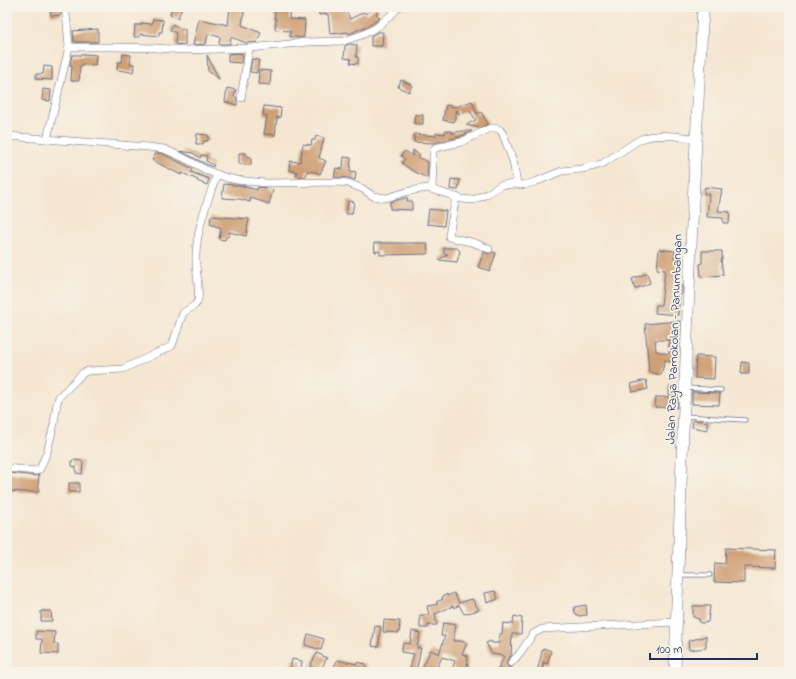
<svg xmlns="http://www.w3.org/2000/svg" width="796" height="679" font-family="'Indie Flower',sans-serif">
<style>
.building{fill:#cf9f74;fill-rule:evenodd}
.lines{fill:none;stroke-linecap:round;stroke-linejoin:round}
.lane-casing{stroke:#676f86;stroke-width:5}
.street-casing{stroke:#676f86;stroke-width:8}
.secondary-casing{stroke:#676f86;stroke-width:12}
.lane{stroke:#fff;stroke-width:3.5}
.street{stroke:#fff;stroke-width:7}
.secondary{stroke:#fff;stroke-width:11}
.labels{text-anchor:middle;stroke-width:3.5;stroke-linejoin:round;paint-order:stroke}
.street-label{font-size:13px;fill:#1b2f5e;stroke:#f7f3e8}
</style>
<rect width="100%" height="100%" fill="#f7f3e8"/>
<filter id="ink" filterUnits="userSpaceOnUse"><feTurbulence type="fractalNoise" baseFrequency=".025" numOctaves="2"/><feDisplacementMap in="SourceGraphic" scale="8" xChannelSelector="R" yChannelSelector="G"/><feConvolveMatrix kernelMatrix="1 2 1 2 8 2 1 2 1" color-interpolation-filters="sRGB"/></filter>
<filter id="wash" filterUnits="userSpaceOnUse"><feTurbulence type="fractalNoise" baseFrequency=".012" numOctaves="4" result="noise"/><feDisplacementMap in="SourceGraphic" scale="16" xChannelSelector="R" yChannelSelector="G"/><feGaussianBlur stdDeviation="0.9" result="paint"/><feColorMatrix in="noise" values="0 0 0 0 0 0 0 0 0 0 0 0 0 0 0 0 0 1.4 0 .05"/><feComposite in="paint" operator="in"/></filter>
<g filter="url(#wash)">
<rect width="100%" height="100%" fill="#f5e6d1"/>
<g id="blocks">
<g class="building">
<polygon points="50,7 60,7 61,15 51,16"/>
<polygon points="172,7 182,7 178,18 170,15"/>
<polygon points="230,7 245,7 242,25 261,33 257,42 246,43 231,37 230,44 219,44 220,37 208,34 206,44 193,45 199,19 228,25"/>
<polygon points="276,7 290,7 289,19 305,20 304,37 297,38 297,37 290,37 290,31 275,30 276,18 274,18"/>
<polygon points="318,7 330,7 331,10 337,7 345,7 350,19 364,12 366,14 376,7 379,11 376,14 380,18 371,24 349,34 348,32 330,34 328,14 319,15"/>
<polygon points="153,19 163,20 162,32 159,32 159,36 140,34 140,37 134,37 135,25 141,25 142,23 152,24"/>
<polygon points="173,24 181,29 185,29 185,45 175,44 176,33 170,30"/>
<polygon points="98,29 98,42 74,42 73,31"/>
<polygon points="378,32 383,32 382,46 371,46 371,36"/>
<polygon points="349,44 357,45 356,57 358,57 358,64 350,63 351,59 344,58 345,46"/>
<polygon points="238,53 243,54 241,63 228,62 228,54"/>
<polygon points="84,54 96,55 95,65 82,64 82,66 80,66 79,81 71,81 72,65 70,65 72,55 84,55"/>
<polygon points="123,54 131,55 130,64 134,64 133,72 117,70 118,62 122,62"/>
<polygon points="207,55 219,79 208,71"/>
<polygon points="252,59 259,60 257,73 250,72"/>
<polygon points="44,66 52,67 52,80 36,79 36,74 43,74"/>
<polygon points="259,70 271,71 270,85 258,84"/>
<polygon points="401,80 412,85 409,92 398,87"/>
<polygon points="227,88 236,90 234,97 236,97 237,101 237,105 225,102"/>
<polygon points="43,89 51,90 50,101 42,100"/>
<polygon points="472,101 477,114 481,112 488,124 479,128 466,125 476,120 469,110 459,114 457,110 454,122 443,120 446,105 456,107"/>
<polygon points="264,106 281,108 280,118 277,117 275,135 264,134 267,116 263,115"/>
<polygon points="415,115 423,115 423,124 414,124"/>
<polygon points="445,131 452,131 452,133 461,131 472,131 459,137 433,143 414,142 414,134 436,136 436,133 445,134"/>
<polygon points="197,134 208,135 208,141 204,141 203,144 196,144"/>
<polygon points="316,136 324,138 319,158 326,161 320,174 316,172 307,171 306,177 296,176 297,172 289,170 290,161 300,162 303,144 311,145 312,140 315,140"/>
<polygon points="413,150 420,155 418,157 428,162 427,178 411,170 402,163 405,159 401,156 405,151 413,156"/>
<polygon points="180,151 193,153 200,158 201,155 207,156 206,161 214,165 213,167 208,165"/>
<polygon points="156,153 163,154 193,169 191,172 209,179 207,185 197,181 198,180 182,173 181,175 152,160"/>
<polygon points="239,153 246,153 246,156 251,157 251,165 239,164"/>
<polygon points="344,157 351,158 350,171 356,172 355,180 349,178 334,177 336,168 343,169"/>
<polygon points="451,179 460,180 458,190 450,189"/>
<polygon points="224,184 242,186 257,190 258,187 267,188 273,190 269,204 251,198 250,202 239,199 222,198"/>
<polygon points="705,187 722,189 718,211 730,212 729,223 723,223 723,218 707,217 709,194 704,194"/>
<polygon points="405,198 408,198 407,201 412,201 412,210 390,209 390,202"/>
<polygon points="348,201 354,202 352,214 346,214"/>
<polygon points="429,209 446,211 444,226 427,224"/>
<polygon points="211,216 249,219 246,236 229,232 229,236 226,237 225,240 219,239 221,228 210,224"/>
<polygon points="374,243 427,243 428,254 380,255 380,251 375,252"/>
<polygon points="444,248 457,248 460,251 457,262 439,260 448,254 444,254"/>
<polygon points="659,249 675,251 674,259 681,260 678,286 682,286 682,294 680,294 678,315 655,313 656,305 661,305 665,270 657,269"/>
<polygon points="702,251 722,251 722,259 721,259 723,275 701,277 700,264 702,263"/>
<polygon points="484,252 489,254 493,252 496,253 490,271 478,267"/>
<polygon points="647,273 650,283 635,289 632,279"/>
<path d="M680,321L679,347L675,363L665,360L661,375L649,372L645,324ZM655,340H669V354L656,351Z"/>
<polygon points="696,356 715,357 714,379 695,378"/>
<polygon points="742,362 749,363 749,374 741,374"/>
<polygon points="646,380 648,389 633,392 631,384"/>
<polygon points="669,387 678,387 677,408 655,407 656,397 669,397"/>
<polygon points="692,392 720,393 719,405 692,404"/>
<polygon points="693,420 708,422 707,430 692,427"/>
<polygon points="72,460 83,461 82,474 76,473 76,467 72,466"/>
<polygon points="10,473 35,476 39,475 38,486 39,486 39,492 25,492 7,491 7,476 10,477"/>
<rect x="69" y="483" width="10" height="9"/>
<polygon points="726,548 776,550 775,568 744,567 744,583 714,582 715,563 725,564"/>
<polygon points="495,591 498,599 487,603 485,593"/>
<polygon points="454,593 459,603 472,599 479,610 464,614 459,605 454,608 453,606 435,614 437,625 428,625 428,628 420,628 420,615 429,615 427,606 438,604 436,602 443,599 442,597 447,594 447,596"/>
<polygon points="586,605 587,615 579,616 575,613 574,607"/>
<polygon points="693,606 710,606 708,622 703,623 700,623 699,619 693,617"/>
<polygon points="41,611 51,611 52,621 41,621"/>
<polygon points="514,616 522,618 521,634 512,634 511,656 507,660 506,664 508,667 520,672 497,672 504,656 492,654 486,643 491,641 492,643 499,643 500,634 502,634 503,623 513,624"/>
<polygon points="384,620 400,621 399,633 383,632"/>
<polygon points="443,623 456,625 453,641 461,641 467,643 462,654 468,656 467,672 457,672 453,667 455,661 442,657 435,672 420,672 431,650 439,654 445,636 441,636"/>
<polygon points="375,626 381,627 378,647 372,646"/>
<polygon points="36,631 55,632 54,644 58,644 58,654 41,653 42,639 36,639"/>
<polygon points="412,631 420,633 417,648 421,648 416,672 409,672 414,654 401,652 403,643 410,644"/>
<polygon points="308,634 324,639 321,650 305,645"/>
<polygon points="706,636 706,648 689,650 688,641"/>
<polygon points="543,648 551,651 547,664 543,662 543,672 537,672"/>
<polygon points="317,653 327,658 320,671 310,666"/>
<polygon points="292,659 302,661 301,669 296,669 295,671 290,670"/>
<polygon points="337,660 357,664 357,662 366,664 365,672 346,672 334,667"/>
</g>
</g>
</g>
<g filter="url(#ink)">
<use href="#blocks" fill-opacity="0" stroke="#676f86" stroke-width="1"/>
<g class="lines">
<g class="lane-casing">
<g id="lane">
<polyline points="686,388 721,390"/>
<polyline points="684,416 745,420"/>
<polyline points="679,575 710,575"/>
</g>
</g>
<g class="street-casing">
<g id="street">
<polyline points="69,47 116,47 156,48 185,50 251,48 308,42 344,41 364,34 377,27 390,16 399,7"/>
<polyline points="241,98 249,48"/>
<path d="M7,136L148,147L164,149L182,157L208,171L227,178L237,180L266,183L339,182L348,183L363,189L373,196L386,198L410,191L427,188L447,194L462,199L473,200L487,194L501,185L517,184L524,185L535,182L562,171L582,169L602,164L639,140C656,132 678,137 696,138"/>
<polyline points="47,139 69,47 67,23 65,7"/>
<polyline points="432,189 433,165 433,151 435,148 461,142 491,128 496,128 500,130 503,134 513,161 517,184"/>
<polyline points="456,197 449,235 449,237 475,243 489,249"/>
<path d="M7,468L36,471L40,469L47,452L54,424L57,403L59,397L83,373L88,371L123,369L172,346L183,313L195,305L198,301C200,286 195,270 196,255C197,227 208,200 217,174"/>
<polyline points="511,663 520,653 533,634 542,629 676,622"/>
</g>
</g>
<g class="secondary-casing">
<path id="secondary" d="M675,672C681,450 691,229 703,7"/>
</g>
<use href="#lane" class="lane"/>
<use href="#street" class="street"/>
<use href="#secondary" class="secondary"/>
</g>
</g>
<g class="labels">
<g class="street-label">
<text transform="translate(673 339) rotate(-88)" y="5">Jalan Raya Pamokolan - Panumbangan</text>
</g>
</g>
<rect width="796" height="679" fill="none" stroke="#f7f3e8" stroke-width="24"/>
<path d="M650 653v6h107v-6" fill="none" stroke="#1b2f5e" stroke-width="2"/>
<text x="656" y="653" font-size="12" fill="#1b2f5e" stroke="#f7f3e8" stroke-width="3" paint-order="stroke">100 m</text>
</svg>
